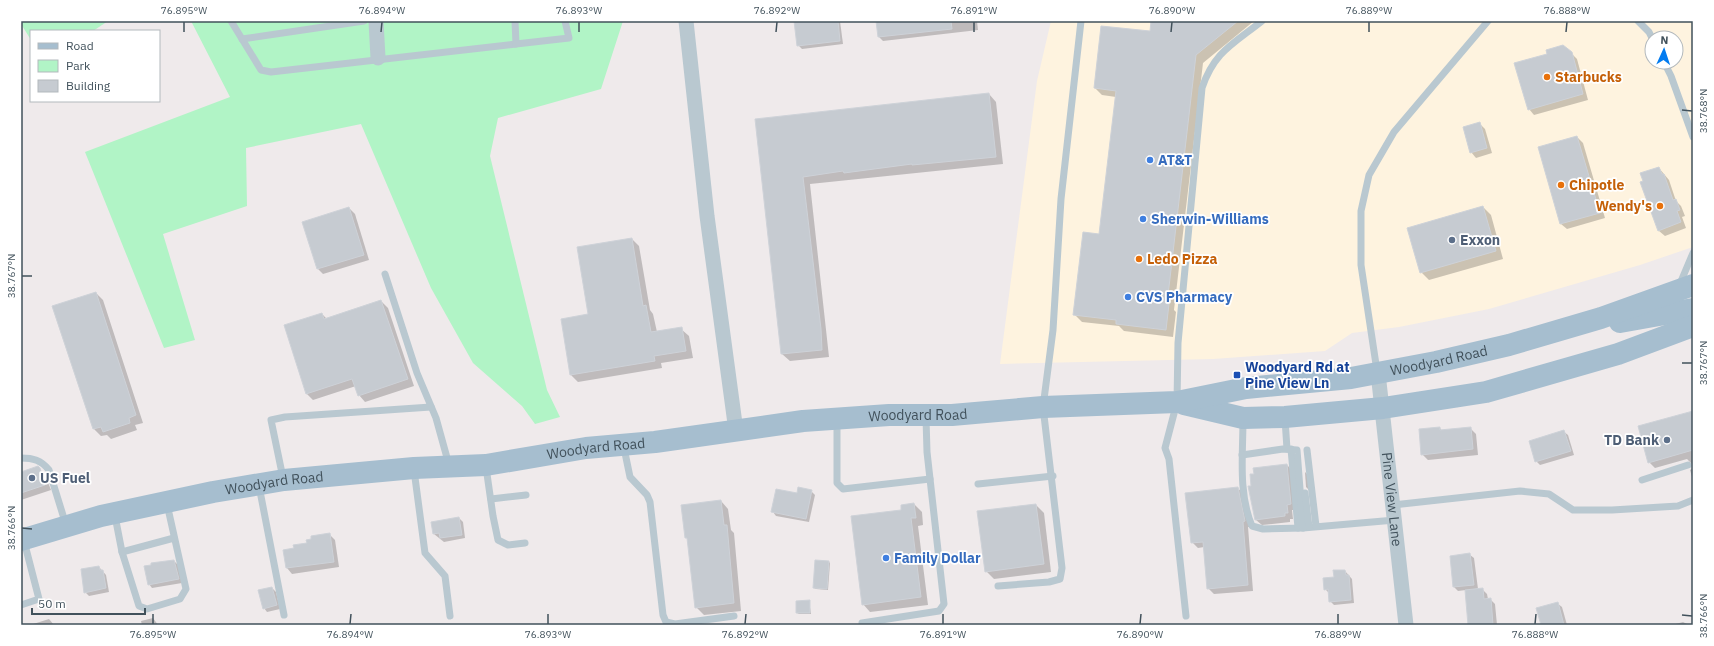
<svg xmlns="http://www.w3.org/2000/svg" width="1714" height="646" font-family="'IBM Plex Sans',sans-serif">
<style>
.commercial{fill:#fef3df;fill-rule:evenodd}
.green{fill:#b1f4c6}
.shadow{fill:#0003}
.building{fill:#c6cbd1;stroke:#ced2d8}
.lines{fill:none;stroke-linecap:round;stroke-linejoin:round}
.service{stroke:#b9c8d0;stroke-width:7}
.minor{stroke:#b9c8d0;stroke-width:15}
.primary{stroke:#a6becf;stroke-width:22}
.ticks{fill:none;stroke:#41515b;stroke-width:1.5}
.food-dot{fill:#e8710a;stroke:#fff;stroke-width:1.5}
.shop-dot{fill:#3f7fe0;stroke:#fff;stroke-width:1.5}
.service-dot{fill:#5c6f8a;stroke:#fff;stroke-width:1.5}
.transit-dot{fill:#1a4fb4;stroke:#fff;stroke-width:1.5}
.labels{text-anchor:middle;stroke-width:3.5;stroke-linejoin:round;paint-order:stroke}
.food-label{font-size:14px;font-weight:bold;fill:#c56008;stroke:#fff;text-anchor:start}
.shop-label{font-size:14px;font-weight:bold;fill:#366cbe;stroke:#fff;text-anchor:start}
.service-label{font-size:14px;font-weight:bold;fill:#4e5e75;stroke:#fff;text-anchor:start}
.street-label{font-size:14px;fill:#41515b;stroke:#fff}
.transit-label{font-size:14px;font-weight:bold;fill:#164399;stroke:#fff;text-anchor:start}
.neatline{fill:none;stroke:#41515b;stroke-width:1.5}
.ticks-label{font-size:10px;text-anchor:middle;fill:#41515b}
</style>
<rect width="100%" height="100%" fill="#efeaeb"/>
<path class="commercial" d="M1051,21H1693V247L1640,265L1489,309L1399,327L1352,333L1325,351L1213,359L1000,364L1037,81ZM1652,38H1676V62H1652Z"/>
<g class="green">
<polygon points="21,21 108,21 93,31 31,31 31,40 21,24"/>
<polygon points="191,21 623,21 601,89 498,118 490,156 547,390 560,417 535,424 522,406 473,363 431,288 361,124 246,148 247,206 163,234 195,340 164,348 85,152 230,97"/>
</g>
<g class="shadow">
<polygon points="795,21 840,21 843,44 802,49 798,45"/>
<polygon points="877,21 977,21 978,30 883,41 879,37"/>
<polygon points="1152,21 1254,21 1203,63 1174,310 1176,312 1173,337 1124,331 1119,326 1082,322 1074,314 1100,235 1116,97 1102,95 1095,88 1151,32"/>
<polygon points="1571,53 1577,59 1588,100 1534,115 1529,109 1548,55"/>
<polygon points="989,94 996,102 1003,164 810,184 829,357 790,361 782,354 756,120"/>
<polygon points="1479,123 1485,129 1492,153 1476,158 1471,152"/>
<polygon points="1577,137 1583,143 1605,218 1567,229 1561,224"/>
<polygon points="1659,168 1669,180 1676,201 1681,206 1685,216 1682,217 1686,228 1665,236 1659,231 1645,181"/>
<polygon points="1483,207 1491,215 1503,259 1429,280 1421,272"/>
<polygon points="349,208 355,214 369,260 323,274 318,269"/>
<polygon points="632,239 639,246 650,310 653,314 657,332 681,329 689,336 693,358 661,363 662,368 578,382 571,375 589,315"/>
<polygon points="96,293 103,300 143,423 135,425 137,430 111,439 107,435 101,436 94,429"/>
<polygon points="381,301 388,308 414,386 365,402 359,395 356,386 313,400 306,393 322,314 327,319"/>
<polygon points="1693,414 1693,465 1687,459 1655,468 1649,462"/>
<polygon points="1440,428 1442,431 1470,428 1476,434 1478,455 1428,460 1422,454"/>
<polygon points="1564,432 1568,435 1574,455 1540,465 1536,461"/>
<polygon points="1287,465 1292,470 1296,510 1292,510 1293,519 1290,519 1290,522 1262,525 1256,520"/>
<polygon points="1693,468 1693,480 1690,470"/>
<polygon points="39,469 45,475 51,490 21,500 21,473"/>
<polygon points="1305,472 1310,477 1312,493 1306,487"/>
<polygon points="1238,488 1243,494 1250,527 1248,527 1253,591 1214,594 1208,588 1204,547 1198,548 1192,542"/>
<polygon points="811,491 815,495 809,522 776,516 773,512 798,495"/>
<polygon points="721,501 728,509 731,530 734,533 741,611 704,615 696,607 688,540 686,537"/>
<polygon points="914,504 922,512 923,525 918,526 928,605 870,612 863,604 902,511"/>
<polygon points="1036,505 1044,513 1051,572 994,579 986,571"/>
<polygon points="459,518 463,522 465,538 444,542 434,534"/>
<polygon points="329,534 335,540 339,567 292,574 287,568 295,549 312,540"/>
<polygon points="1470,555 1474,558 1478,589 1482,589 1487,594 1488,599 1490,599 1495,604 1497,625 1469,625 1466,590 1458,591 1454,587"/>
<polygon points="174,561 178,565 182,583 152,588 149,584"/>
<polygon points="829,562 830,563 828,590 816,589 814,588"/>
<polygon points="99,567 106,575 109,592 89,596 85,592"/>
<polygon points="1345,571 1352,579 1354,603 1334,605 1330,601 1329,593 1325,589 1335,577"/>
<polygon points="272,588 276,592 280,609 267,612 264,608"/>
<polygon points="809,601 811,614 799,614 797,613"/>
<polygon points="1558,604 1562,607 1567,625 1542,625"/>
<polygon points="153,618 158,625 142,625 141,621"/>
<polygon points="49,619 54,625 30,625"/>
<polygon points="1683,622 1689,625 1672,625"/>
</g>
<g class="building">
<polygon points="794,21 838,21 840,41 797,46"/>
<polygon points="876,21 951,21 952,29 878,37"/>
<polygon points="1151,21 1238,21 1196,55 1167,304 1169,304 1166,330 1116,324 1116,320 1073,315 1083,232 1099,234 1116,91 1094,88 1101,26 1150,31"/>
<polygon points="1563,45 1572,52 1583,94 1528,110 1514,63 1547,54 1546,50"/>
<polygon points="989,93 996,157 912,165 912,164 844,173 843,171 803,177 821,329 822,350 781,354 755,119"/>
<polygon points="1480,122 1487,148 1470,153 1463,127"/>
<polygon points="1577,136 1600,213 1560,224 1538,147"/>
<polygon points="1659,167 1662,174 1664,174 1673,200 1676,199 1680,210 1677,211 1681,222 1658,231 1640,182 1643,181 1640,173"/>
<polygon points="1483,206 1496,251 1420,273 1407,228"/>
<polygon points="349,207 364,255 317,269 302,222"/>
<polygon points="632,238 643,306 646,305 651,332 682,327 686,351 654,356 655,361 570,375 561,319 588,314 577,247"/>
<polygon points="96,292 136,415 129,418 130,423 103,432 101,427 93,429 52,306"/>
<polygon points="381,300 408,379 358,396 352,379 306,394 284,325 322,313 324,319"/>
<polygon points="1693,411 1693,450 1648,463 1638,426"/>
<polygon points="1440,427 1440,430 1471,427 1473,449 1421,455 1419,429"/>
<polygon points="1564,430 1571,451 1535,462 1529,441"/>
<polygon points="1287,464 1291,504 1287,505 1288,513 1285,513 1285,516 1255,520 1248,486 1251,486 1250,474 1254,474 1253,468"/>
<polygon points="38,466 40,468 45,485 21,493 21,472"/>
<polygon points="798,487 812,490 806,519 771,512 776,489 797,493"/>
<polygon points="1238,487 1245,521 1243,522 1248,585 1207,589 1203,542 1191,543 1185,493"/>
<polygon points="721,500 724,525 727,525 734,603 695,608 687,538 685,538 681,505"/>
<polygon points="914,503 916,518 911,518 921,597 862,605 851,516 901,510 901,505"/>
<polygon points="1036,504 1044,564 985,572 977,511"/>
<polygon points="459,517 462,535 440,538 439,533 433,534 431,522"/>
<polygon points="330,533 334,562 286,568 283,550 294,548 293,545 307,543 306,540 311,539 311,536"/>
<polygon points="1470,553 1474,585 1453,587 1450,556"/>
<polygon points="174,560 179,579 148,585 144,566 151,565 151,563"/>
<polygon points="815,560 829,561 827,589 813,588"/>
<polygon points="99,566 100,570 103,570 106,588 84,593 81,569"/>
<polygon points="1333,570 1345,570 1346,575 1349,575 1351,600 1329,602 1328,589 1324,590 1323,578 1334,577"/>
<polygon points="272,587 277,605 263,609 258,590"/>
<polygon points="1483,588 1484,599 1491,598 1493,625 1468,625 1465,590"/>
<polygon points="810,600 810,613 796,613 796,601"/>
<polygon points="1558,602 1564,625 1541,625 1536,608"/>
</g>
<g class="lines">
<g class="service">
<polyline points="231,21 261,70 271,72 516,44 515,21"/>
<polyline points="1638,21 1649,32 1652,38"/>
<polyline points="242,39 364,21"/>
<polyline points="516,44 569,38 565,21"/>
<polyline points="1664,62 1671,76 1693,137"/>
<polyline points="385,274 417,373 436,418 449,465"/>
<polyline points="1679,286 1693,253"/>
<polyline points="1377,371 1361,265 1361,211 1369,175 1394,132 1488,21"/>
<path d="M1243,419C1243,454 1238,493 1252,526L1263,529L1303,528L1395,520"/>
<polyline points="1285,419 1287,449"/>
<polyline points="837,420 837,483 843,489 930,479"/>
<polyline points="624,448 630,477 647,495 650,502 663,615 666,622 675,624 734,616"/>
<polyline points="1291,449 1298,528"/>
<polyline points="1307,450 1316,526"/>
<polyline points="1242,455 1283,449 1297,450 1303,528"/>
<path d="M21,458C33,458 41,460 49,470L66,525"/>
<polyline points="486,467 493,516 498,540 508,545 525,543"/>
<polyline points="414,470 425,553 445,576 450,616"/>
<polyline points="283,478 271,420 285,417 431,407"/>
<polyline points="1642,480 1688,465"/>
<polyline points="978,484 1053,476"/>
<polyline points="259,486 284,615"/>
<polyline points="1305,493 1309,527"/>
<polyline points="491,499 526,495"/>
<polyline points="1393,505 1520,491 1549,494 1573,510 1612,510 1678,506 1693,500"/>
<polyline points="115,516 122,552 139,606 147,609 180,599 186,589 167,504"/>
<polyline points="122,552 174,538"/>
<polyline points="998,586 1049,582 1060,579 1062,568 1043,407 1053,330 1061,199 1081,21"/>
<polyline points="21,605 39,599 24,541"/>
<path d="M1186,616L1169,459L1165,448L1177,402L1178,343L1202,88C1214,52 1233,44 1262,21"/>
<polyline points="862,623 939,611 944,604 927,452 926,418"/>
</g>
<g class="minor">
<polyline points="376,21 378,58"/>
<polyline points="686,21 707,216 736,431"/>
<path id="s1" d="M1378,373L1406,625"/>
</g>
<g class="primary">
<polyline points="1620,322 1693,309"/>
<polyline points="1184,404 1243,418 1285,417 1383,408 1486,392 1618,354 1693,326"/>
<path id="s2" d="M21,540L101,516L213,492L284,480L414,468L486,465L586,448L655,442L803,421L889,415H952L1043,407L1177,402L1246,388L1351,378L1436,362L1509,345L1601,318L1693,285"/>
</g>
</g>
<path class="ticks" d="M184,32V22M381,32L382,22M579,32V22M776,32L777,22M974,32V22M1171,32L1172,22M1369,32V22M1566,32L1567,22M1682,110L1692,111M22,276H32M1682,363H1692M22,528L32,529M1682,615L1692,616M153,624V614M350,624L351,614M548,624V614M745,624L746,614M943,624V614M1140,624L1141,614M1338,624V614M1535,624L1536,614"/>
<g class="food-dot">
<circle cx="1547" cy="77" r="4"/>
<circle cx="1561" cy="185" r="4"/>
<circle cx="1660" cy="206" r="4"/>
<circle cx="1139" cy="259" r="4"/>
</g>
<g class="shop-dot">
<circle cx="1150" cy="160" r="4"/>
<circle cx="1143" cy="219" r="4"/>
<circle cx="1128" cy="297" r="4"/>
<circle cx="886" cy="558" r="4"/>
</g>
<g class="service-dot">
<circle cx="1452" cy="240" r="4"/>
<circle cx="1667" cy="440" r="4"/>
<circle cx="32" cy="478" r="4"/>
</g>
<rect class="transit-dot" x="1233" y="371" width="8" height="8" rx="2"/>
<g class="labels">
<g class="food-label">
<text x="1555" y="82">Starbucks</text>
<text x="1569" y="190">Chipotle</text>
<text x="1652" y="211" text-anchor="end">Wendy's</text>
<text x="1147" y="264">Ledo Pizza</text>
</g>
<g class="shop-label">
<text x="1158" y="165">AT&amp;T</text>
<text x="1151" y="224">Sherwin-Williams</text>
<text x="1136" y="302">CVS Pharmacy</text>
<text x="894" y="563">Family Dollar</text>
</g>
<g class="service-label">
<text x="1460" y="245">Exxon</text>
<text x="1659" y="445" text-anchor="end">TD Bank</text>
<text x="40" y="483">US Fuel</text>
</g>
<g class="street-label">
<text dy="5" stroke="none"><textPath href="#s2" startOffset="1433">Woodyard Road</textPath></text>
<text dy="5" stroke="none"><textPath href="#s2" startOffset="908">Woodyard Road</textPath></text>
<text dy="5" stroke="none"><textPath href="#s2" startOffset="584">Woodyard Road</textPath></text>
<text dy="5" stroke="none"><textPath href="#s2" startOffset="260">Woodyard Road</textPath></text>
<text dy="5" stroke="none"><textPath href="#s1" startOffset="127">Pine View Lane</textPath></text>
</g>
<g class="transit-label">
<text x="1245" y="372">Woodyard Rd at<tspan x="1245" dy="16">Pine View Ln</tspan></text>
</g>
</g>
<rect width="1714" height="646" fill="none" stroke="#ffffff" stroke-width="44"/>
<rect x="30" y="30" width="130" height="72" fill="#ffffff" stroke="#b3b9bd"/>
<rect x="38" y="43" width="20" height="6" fill="#a6becf" stroke="#b3b9bd"/>
<text x="66" y="50" font-size="12" fill="#41515b">Road</text>
<rect x="38" y="60" width="20" height="12" fill="#b1f4c6" stroke="#b3b9bd"/>
<text x="66" y="70" font-size="12" fill="#41515b">Park</text>
<rect x="38" y="80" width="20" height="12" fill="#c6cbd1" stroke="#b3b9bd"/>
<text x="66" y="90" font-size="12" fill="#41515b">Building</text>
<g transform="translate(1664 50) rotate(3)"><circle r="19" fill="#ffffff" stroke="#b3b9bd"/>
<path d="M0-3L7 15L0 10L-7 15Z" fill="#037cf0"/>
<text y="-6" font-size="11" font-weight="bold" text-anchor="middle" fill="#41515b">N</text>
</g>
<path d="M32 608v6h113v-6" fill="none" stroke="#41515b" stroke-width="2"/>
<text x="38" y="608" font-size="12" fill="#41515b" stroke="#ffffff" stroke-width="3" paint-order="stroke">50 m</text>
<rect x="22" y="22" width="1670" height="602" class="neatline"/>
<g class="ticks-label">
<text x="184" y="14">76.895°W</text>
<text x="382" y="14">76.894°W</text>
<text x="579" y="14">76.893°W</text>
<text x="777" y="14">76.892°W</text>
<text x="974" y="14">76.891°W</text>
<text x="1172" y="14">76.890°W</text>
<text x="1369" y="14">76.889°W</text>
<text x="1567" y="14">76.888°W</text>
<text transform="translate(1703 111) rotate(-90)" y="4">38.768°N</text>
<text transform="translate(11 276) rotate(-90)" y="4">38.767°N</text>
<text transform="translate(1703 363) rotate(-90)" y="4">38.767°N</text>
<text transform="translate(11 528) rotate(-90)" y="4">38.766°N</text>
<text transform="translate(1703 616) rotate(-90)" y="4">38.766°N</text>
<text x="153" y="638">76.895°W</text>
<text x="350" y="638">76.894°W</text>
<text x="548" y="638">76.893°W</text>
<text x="745" y="638">76.892°W</text>
<text x="943" y="638">76.891°W</text>
<text x="1140" y="638">76.890°W</text>
<text x="1338" y="638">76.889°W</text>
<text x="1535" y="638">76.888°W</text>
</g>
</svg>
